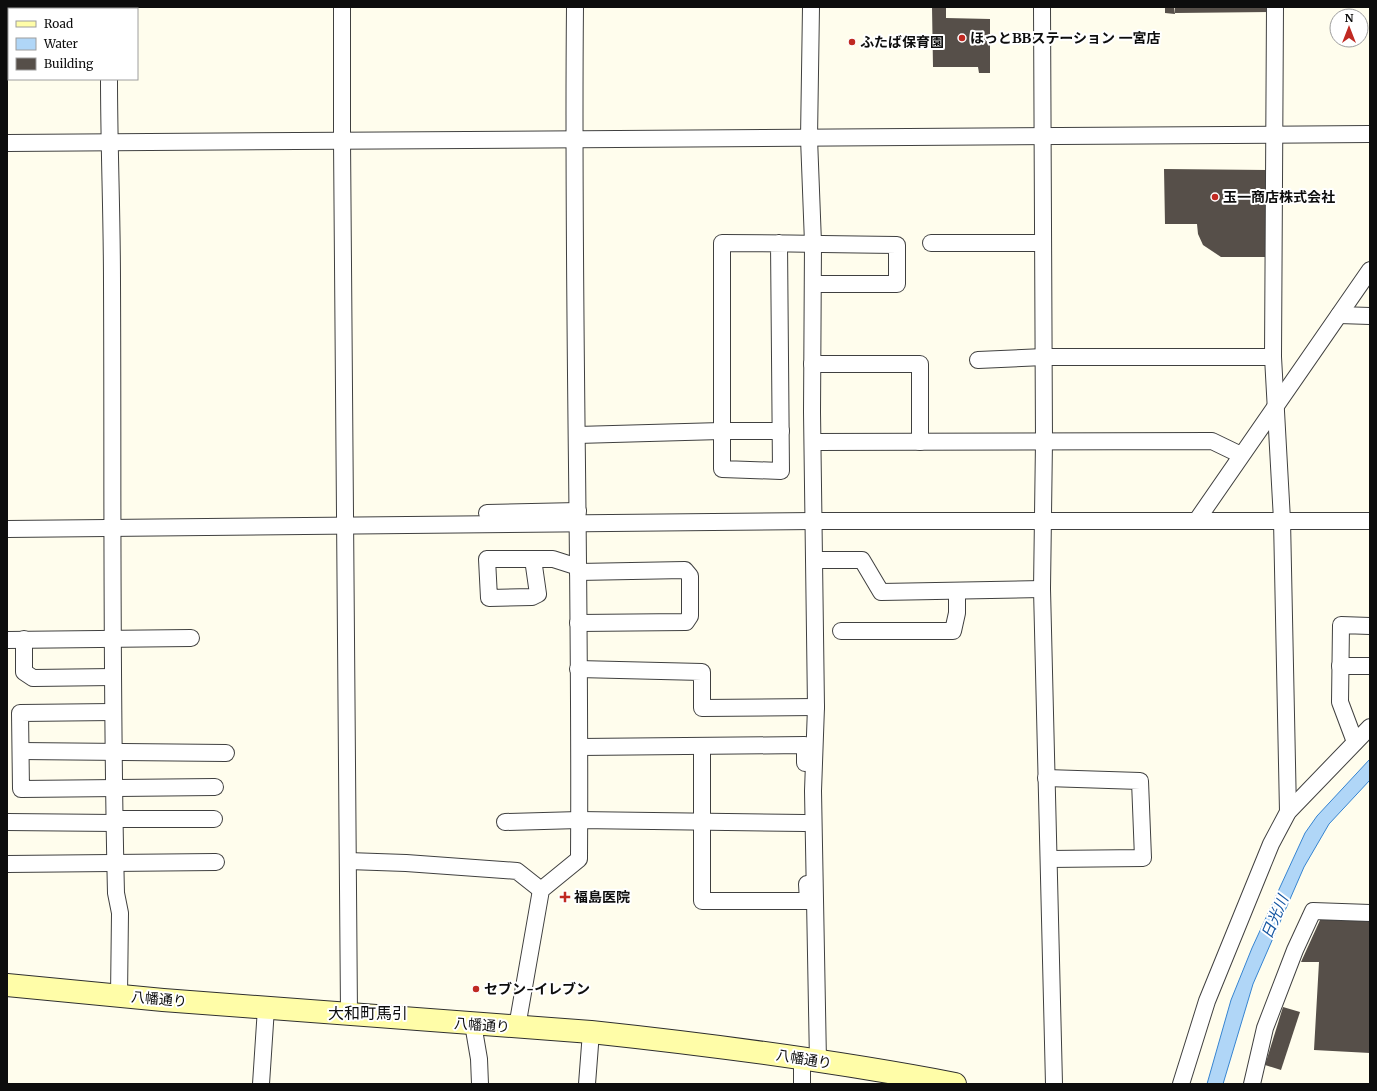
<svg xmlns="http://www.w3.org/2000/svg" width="1377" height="1091" font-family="Merriweather,'Noto Sans JP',serif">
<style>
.water{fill:#b0d6f7;stroke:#3684d0}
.building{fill:#564f49}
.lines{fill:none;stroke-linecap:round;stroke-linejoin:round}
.street-casing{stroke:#404040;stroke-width:18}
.secondary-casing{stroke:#2f2f2f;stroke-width:24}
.street{stroke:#fff;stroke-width:16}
.secondary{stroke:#fffda8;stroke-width:22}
.poi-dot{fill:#c02922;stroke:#fff;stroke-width:1.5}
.labels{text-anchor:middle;stroke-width:4;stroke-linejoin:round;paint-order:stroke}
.poi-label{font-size:14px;font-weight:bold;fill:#0d0d0d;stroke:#fff;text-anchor:start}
.street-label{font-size:14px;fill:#0d0d0d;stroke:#fff}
.water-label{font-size:15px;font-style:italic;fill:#1456a1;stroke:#fff}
.quarter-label{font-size:16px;fill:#0d0d0d;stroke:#fff}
</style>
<rect width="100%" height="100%" fill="#fffded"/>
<polygon class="water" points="1370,759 1370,780 1329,824 1304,867 1253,984 1223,1084 1207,1084 1231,1000 1252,948 1305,833 1317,816"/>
<g class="building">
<polygon points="932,7 946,7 946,18 990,19 990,73 979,73 978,67 933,67"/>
<polygon points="1165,7 1174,7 1175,14 1165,13"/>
<polygon points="1175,7 1270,7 1270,12 1175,13"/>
<polygon points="1164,169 1267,170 1266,257 1221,257 1203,245 1198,234 1197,224 1165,224"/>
<polygon points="1321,918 1370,921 1370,1053 1314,1050 1319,962 1301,962"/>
<polygon points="1283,1007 1300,1012 1281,1070 1265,1065"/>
</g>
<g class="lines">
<g class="street-casing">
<g id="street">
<polyline points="342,7 342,140 349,1013"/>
<polyline points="811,7 809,138 813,243 812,412 816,707 813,791 818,1062"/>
<polyline points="1042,7 1044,441 1042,589 1054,1084"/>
<polyline points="1275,7 1273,357 1282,520 1288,812"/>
<polyline points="109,9 109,7"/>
<path d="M109,79C109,147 112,215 112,283C113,487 111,690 116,893L120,913L119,996"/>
<polyline points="7,143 1370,134"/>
<path d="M779,243L781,471L722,469V243C781,243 839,244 897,245V284H813"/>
<polyline points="931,243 1043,243"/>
<polyline points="1339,315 1370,316"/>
<polyline points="978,360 1044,357 1273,357"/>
<polyline points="812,364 920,364 920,442"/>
<polyline points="577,435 721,431 781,431"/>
<polyline points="813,442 1212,441 1241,455"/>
<polyline points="487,513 578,511"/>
<polyline points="1197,520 1370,270"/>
<polyline points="7,529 814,521 1370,521"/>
<polyline points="533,559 538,594 532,597 489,598 487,559 553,559 578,567"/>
<polyline points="815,560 862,560 881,592 1042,589"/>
<polyline points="578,572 685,570 690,576 690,616 686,622 578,623"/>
<polyline points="841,631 953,631 957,613 957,592"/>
<polyline points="24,639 24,672 33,678 113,677"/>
<polyline points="7,640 191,638"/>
<polyline points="1340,666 1370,666"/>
<polyline points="578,669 702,672 702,708 816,707"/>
<polyline points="113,712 20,713 21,789 215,787"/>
<polyline points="1355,742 1340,702 1341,625 1370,626"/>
<polyline points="702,746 702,901 808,901 807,884"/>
<polyline points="580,747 805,745 805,763"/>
<polyline points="21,751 226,753"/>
<polyline points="1046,778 1140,781 1143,858 1049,859"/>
<polyline points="114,819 214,819"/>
<polyline points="7,822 115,823"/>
<polyline points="505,822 579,820 805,823"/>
<polyline points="348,861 406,863 517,871 541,890"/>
<polyline points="7,864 216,862"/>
<polyline points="473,1024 479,1059 480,1084"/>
<path d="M517,1027L541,890L579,859C581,575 572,291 575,7"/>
<polyline points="261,1084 266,1008"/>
<polyline points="587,1084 591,1032"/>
<polyline points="802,1084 802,1059"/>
<polyline points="1181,1084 1207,1001 1271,844 1288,812 1370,727"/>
<polyline points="1252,1084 1265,1028 1295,950 1313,911 1370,913"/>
</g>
</g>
<g class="secondary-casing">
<path id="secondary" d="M7,985L163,1000L591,1032C713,1045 835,1061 955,1084"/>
</g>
<use href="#street" class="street"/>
<use href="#secondary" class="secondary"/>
</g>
<g class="poi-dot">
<circle cx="962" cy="38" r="4"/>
<circle cx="852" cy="42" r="4"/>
<circle cx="1215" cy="197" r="4"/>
<path d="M563 891h4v4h4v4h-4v4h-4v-4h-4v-4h4z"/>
<circle cx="476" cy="989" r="4"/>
</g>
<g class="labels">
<g class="poi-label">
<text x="970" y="43">ほっとBBステーション 一宮店</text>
<text x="860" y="47">ふたば保育園</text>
<text x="1223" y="202">玉一商店株式会社</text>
<text x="574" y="902">福島医院</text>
<text x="484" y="994">セブン-イレブン</text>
</g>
<g class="street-label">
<text transform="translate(159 999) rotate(5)" y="5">八幡通り</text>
<text transform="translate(482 1025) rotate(4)" y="5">八幡通り</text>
<text transform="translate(804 1059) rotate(9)" y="5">八幡通り</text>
</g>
<g class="water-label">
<text transform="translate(1275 917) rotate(-67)" y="5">日光川</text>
</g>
<g class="quarter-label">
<text x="368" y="1019">大和町馬引</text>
</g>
</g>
<rect width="1377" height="1091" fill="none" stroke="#0d0d0d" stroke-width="16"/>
<rect x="8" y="8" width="130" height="72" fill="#ffffff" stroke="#9e9e9e"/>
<rect x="16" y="21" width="20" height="6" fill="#fffda8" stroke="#9e9e9e"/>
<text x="44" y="28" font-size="12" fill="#0d0d0d">Road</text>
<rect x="16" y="38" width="20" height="12" fill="#b0d6f7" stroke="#9e9e9e"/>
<text x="44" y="48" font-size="12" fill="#0d0d0d">Water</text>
<rect x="16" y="58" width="20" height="12" fill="#564f49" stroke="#9e9e9e"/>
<text x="44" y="68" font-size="12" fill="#0d0d0d">Building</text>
<g transform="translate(1349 28)"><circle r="19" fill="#ffffff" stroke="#9e9e9e"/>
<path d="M0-3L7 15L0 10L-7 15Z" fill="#c02922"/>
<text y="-6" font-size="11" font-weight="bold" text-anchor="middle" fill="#0d0d0d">N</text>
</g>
</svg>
